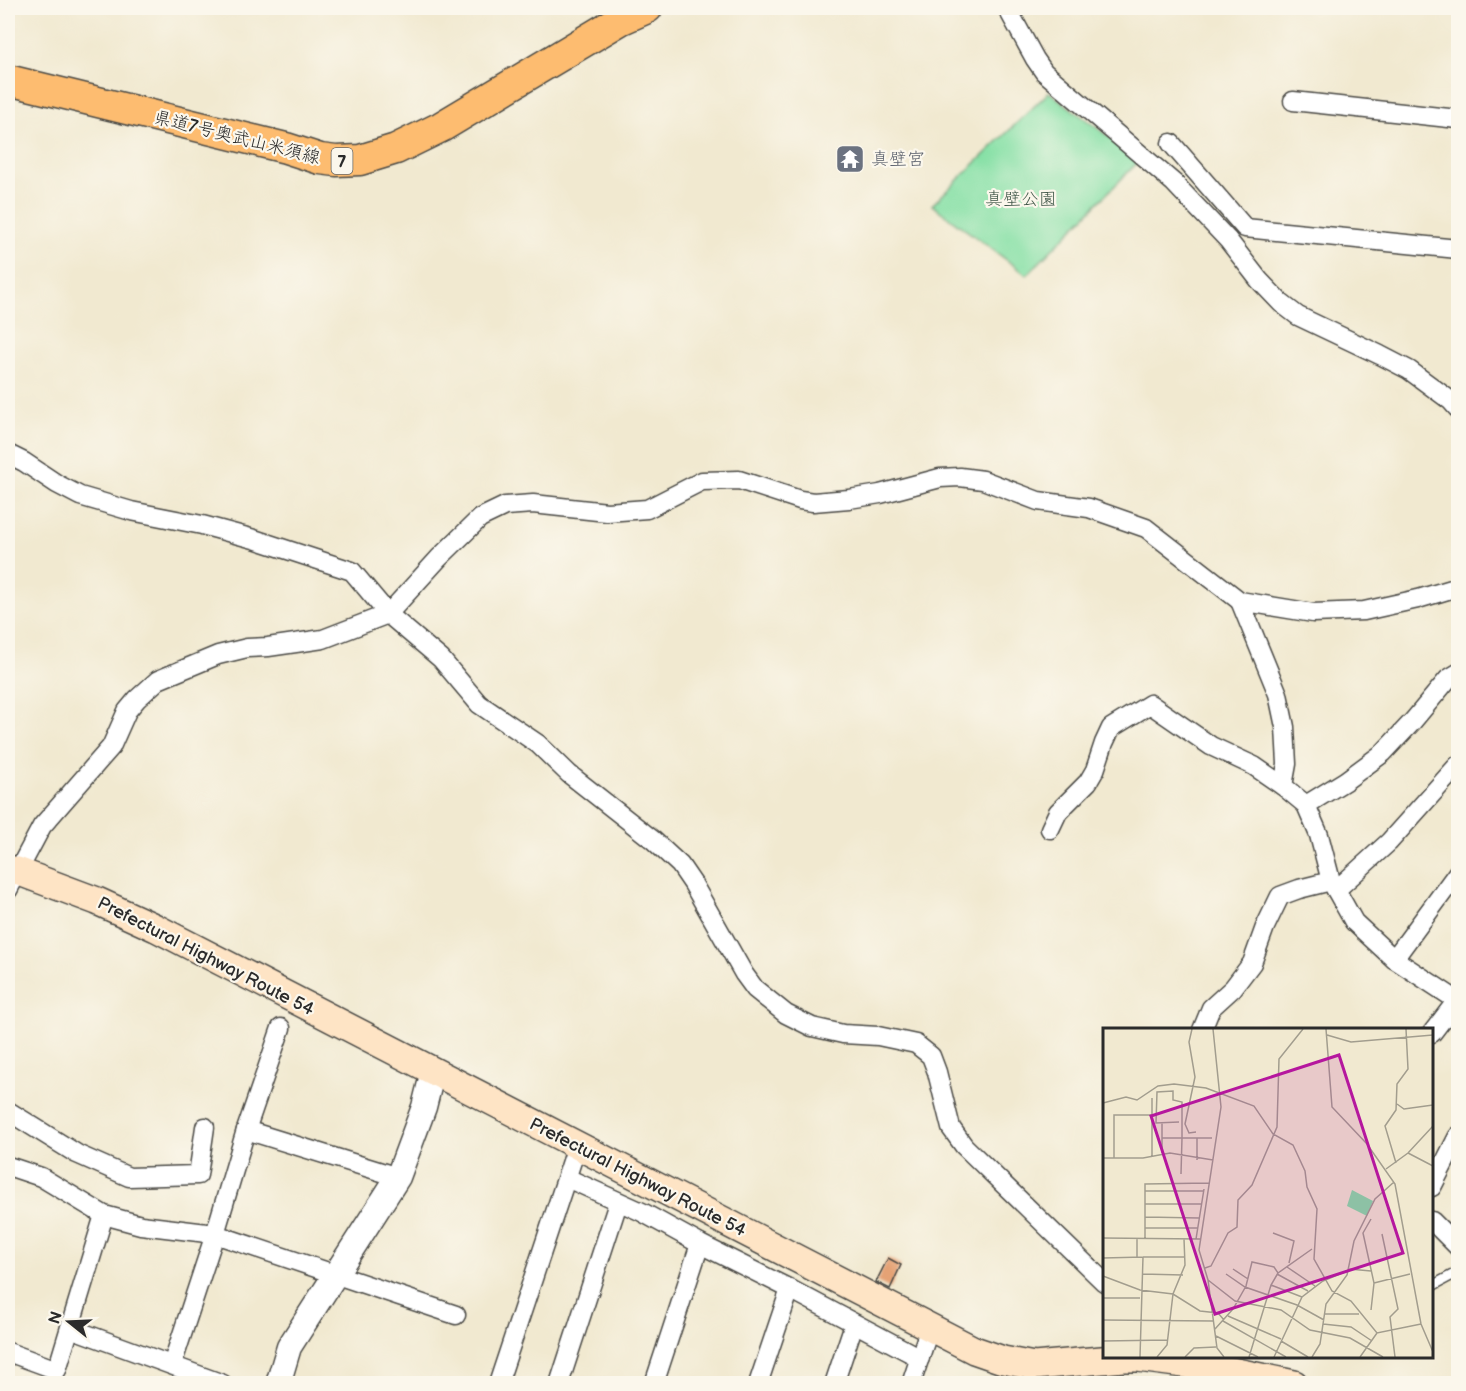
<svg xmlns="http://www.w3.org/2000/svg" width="1466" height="1391" font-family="'Balsamiq Sans','Klee One',sans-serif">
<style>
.green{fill:#86e0a6;stroke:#588668;stroke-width:1.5}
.building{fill:#e5a275}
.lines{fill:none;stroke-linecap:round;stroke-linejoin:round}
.service-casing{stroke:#494844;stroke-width:12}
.minor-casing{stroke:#494844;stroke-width:21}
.tertiary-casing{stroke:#494844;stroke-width:27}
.secondary-casing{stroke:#494844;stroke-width:30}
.primary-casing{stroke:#494844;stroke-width:33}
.service{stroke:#fff;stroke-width:9}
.minor{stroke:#fff;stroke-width:18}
.tertiary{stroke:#fff;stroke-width:24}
.secondary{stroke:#fee4c5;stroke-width:27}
.primary{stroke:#fdbc6f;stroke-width:30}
.labels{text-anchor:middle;stroke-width:4.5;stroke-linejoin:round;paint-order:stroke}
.shield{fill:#fbf7ec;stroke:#696865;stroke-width:1.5}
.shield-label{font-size:16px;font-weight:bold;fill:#2b2b2b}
.street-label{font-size:18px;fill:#2b2b2b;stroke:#fbf7ec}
.worship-label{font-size:18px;fill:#5b616d;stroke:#fbf7ec;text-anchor:start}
.park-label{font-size:18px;fill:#42584a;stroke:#fbf7ec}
.inset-road{fill:none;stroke:#a29d8e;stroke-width:1.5}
.view{fill:#b5179e;fill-opacity:0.15;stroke:#b5179e;stroke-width:3}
.inset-edge{fill:none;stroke:#2b2b2b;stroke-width:3}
</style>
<rect width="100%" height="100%" fill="#fbf7ec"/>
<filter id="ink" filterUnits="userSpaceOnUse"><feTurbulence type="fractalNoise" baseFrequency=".0167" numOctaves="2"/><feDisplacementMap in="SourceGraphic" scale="12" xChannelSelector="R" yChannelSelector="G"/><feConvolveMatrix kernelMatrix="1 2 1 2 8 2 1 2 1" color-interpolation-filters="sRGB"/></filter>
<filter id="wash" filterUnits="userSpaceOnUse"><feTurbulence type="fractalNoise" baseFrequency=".008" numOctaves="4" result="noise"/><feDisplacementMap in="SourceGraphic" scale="24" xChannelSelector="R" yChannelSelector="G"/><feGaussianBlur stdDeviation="1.35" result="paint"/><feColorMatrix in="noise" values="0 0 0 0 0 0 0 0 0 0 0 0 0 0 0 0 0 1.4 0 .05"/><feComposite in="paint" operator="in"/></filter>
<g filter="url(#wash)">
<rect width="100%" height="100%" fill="#f1e9d0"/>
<polygon class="green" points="1049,92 1140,160 1027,275 932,205"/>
<g id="blocks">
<polygon class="building" points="888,1258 901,1265 890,1289 876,1282"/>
</g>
</g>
<g filter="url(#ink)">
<use href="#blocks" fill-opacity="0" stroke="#494844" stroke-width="1.5"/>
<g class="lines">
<g class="service-casing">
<polyline id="service" points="1432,1286 1458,1272"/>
</g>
<g class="minor-casing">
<g id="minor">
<polyline points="1007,8 1035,59 1044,72 1174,183 1228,240 1259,280 1281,303 1298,316 1380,355 1409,370 1451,401 1458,409"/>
<polyline points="1293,101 1458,119"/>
<polyline points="1171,143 1245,228 1458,249"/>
<polyline points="8,454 24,462 57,484 80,496 131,511 202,525 254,539 352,571 388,614 441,659 479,704 538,744 569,774 653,840 680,865 693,884 744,974 755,989 786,1014 812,1027 843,1034 878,1036 916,1044 931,1056 937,1072 951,1128 964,1146 1104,1282"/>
<polyline points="1306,805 1345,781 1383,753 1413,721 1448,679 1458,673"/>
<polyline points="1050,829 1058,812 1088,782 1095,770 1104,743 1111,728 1150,704 1211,746 1254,766 1283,786"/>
<polyline points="1331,881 1354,922 1394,959 1458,1001"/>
<polyline points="8,890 42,826 111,747 127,711 137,699 158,680 218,655 247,648 268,647 323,639 388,614 439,558 480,518 505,506 533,504 607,512 647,509 702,481 739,480 800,500 813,502 849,499 880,494 940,478 960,477 983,480 1038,501 1089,508 1146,528 1240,601 1313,613 1364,611 1418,599 1458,587"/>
<polyline points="1336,890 1389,842 1458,765"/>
<polyline points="1394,959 1458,872"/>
<polyline points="1202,1030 1211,1008 1233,988 1252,963 1265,927 1280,896 1299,889 1331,881 1319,835 1306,805 1283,786 1287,764 1285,727 1278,694 1240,601"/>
<polyline points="1432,1033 1458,999"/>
<polyline points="8,1111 77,1154 129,1177 198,1175 205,1127"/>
<polyline points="246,1130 398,1177"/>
<polyline points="8,1166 41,1177 104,1215 141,1225 215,1234 246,1130 281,1028"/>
<polyline points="567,1178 642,1212 700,1244 790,1289 920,1358"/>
<polyline points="1432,1187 1458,1136"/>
<polyline points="1432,1221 1458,1247"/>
<polyline points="70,1328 223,1384"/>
<polyline points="8,1352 57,1370 104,1215"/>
<polyline points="172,1365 215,1234 456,1315"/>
<polyline points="498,1384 577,1146"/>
<polyline points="559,1384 618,1203"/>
<polyline points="654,1384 700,1244"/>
<polyline points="758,1384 790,1289"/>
<polyline points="834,1384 854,1324"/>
<polyline points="911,1384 930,1327"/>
</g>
</g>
<g class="tertiary-casing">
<polyline id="tertiary" points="278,1384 289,1347 398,1177 424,1107 433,1071"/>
</g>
<g class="secondary-casing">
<polyline id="secondary" points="8,869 17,871 97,901 156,928 974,1350 1003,1360 1034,1366 1124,1358 1138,1358 1222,1369 1294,1384"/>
</g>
<g class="primary-casing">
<polyline id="primary" points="8,80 286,148 320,159 336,161 360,160 396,149 441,127 620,20 647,8"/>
</g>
<use href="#service" class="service"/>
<use href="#minor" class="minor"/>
<use href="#tertiary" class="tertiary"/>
<use href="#secondary" class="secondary"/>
<use href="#primary" class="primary"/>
</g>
</g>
<defs>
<g id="temple-square" transform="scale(1.5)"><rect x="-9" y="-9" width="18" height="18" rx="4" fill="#6b7280" stroke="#fbf7ec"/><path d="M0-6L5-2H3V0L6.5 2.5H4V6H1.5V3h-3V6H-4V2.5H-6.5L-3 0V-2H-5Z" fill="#fff"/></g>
</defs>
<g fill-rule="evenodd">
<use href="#temple-square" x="850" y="159"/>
</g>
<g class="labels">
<rect class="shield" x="331.5" y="148" width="21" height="26" rx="4.5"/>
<g class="shield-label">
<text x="342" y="167">7</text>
</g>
<g class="street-label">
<text transform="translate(237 137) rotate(14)" y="6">県道7号奥武山米須線</text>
<text transform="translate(206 956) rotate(27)" y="6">Prefectural Highway Route 54</text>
<text transform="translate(638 1177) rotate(27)" y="6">Prefectural Highway Route 54</text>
</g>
<g class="worship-label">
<text x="871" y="165">真壁宮</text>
</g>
<g class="park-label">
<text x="1021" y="205">真壁公園</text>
</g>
</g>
<g transform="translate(1103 1028)">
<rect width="330" height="330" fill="#f1e9d0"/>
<path d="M249,162L270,173L264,188L244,178Z" fill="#86e0a6"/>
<path class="inset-road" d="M89,1L86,14L92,49L82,96L86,105L93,104M110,1L118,79L96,222L105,252L114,320L121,329M223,1L229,79L264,116L292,156L318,296L330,324M224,7L248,14L330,7M49,70V128M0,75L23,69L34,72L55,58L71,56L103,60L151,78L170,106L190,117L202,143L204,159L214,181L211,231L229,263L248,273L274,305L318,296M294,76L301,81L330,77M76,94L53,95L54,64L70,63V72L79,74V110H109M59,110H79L78,146M94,110V132M59,125V95M305,125L330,138M0,130H40L67,125L110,132M11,130V87H49M293,135L282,98L293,82L294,56L305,41L303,1M283,141L305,125L330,98M42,163H101M42,176H99M42,189L96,190M42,200H95M170,205L191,213L186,235M279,206L295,281L287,289L292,329M0,210L97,211M42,210V156L106,155M34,211V230M93,211L101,161M40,229H82M0,230L40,229L37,329M184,239L212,258M102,240L108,238L125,205L134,199L135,172L149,157L174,99L176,31L200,1M130,241L145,251M246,241L268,243M39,246L80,247M123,246L142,259L194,277L221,292M174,246L205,263M0,248L37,262L70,266L97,283L115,285L121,292M105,252L132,273L178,282L207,302L247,310L280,329M271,255L307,246M168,257L199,269M0,270H37M268,282L271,255L260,205L268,191M221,286H256M125,288L178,311M0,292L110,293M120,293L183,329M220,296L248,299L269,313M112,301L130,281L143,258L149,234L171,239L175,245L209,221M113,308L155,329M0,313L65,312M178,313L205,329M54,329L64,317L70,266L82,237L81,211M82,329L91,320L113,319M146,329L168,257L175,245M171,329L199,269L220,253L244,243M209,329L217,316L223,276L244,247L251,213L272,171L291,154M257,329L274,305"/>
<path class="view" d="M236,27L300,225L112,286L48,88Z"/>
<rect width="330" height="330" class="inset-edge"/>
</g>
<rect width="1466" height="1391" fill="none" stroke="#fbf7ec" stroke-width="30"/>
<g transform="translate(69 1322) rotate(288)" stroke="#fbf7ec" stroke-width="4.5" paint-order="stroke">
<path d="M0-4.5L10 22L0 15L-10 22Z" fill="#2b2b2b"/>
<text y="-9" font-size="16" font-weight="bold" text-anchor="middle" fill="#2b2b2b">N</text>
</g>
</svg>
